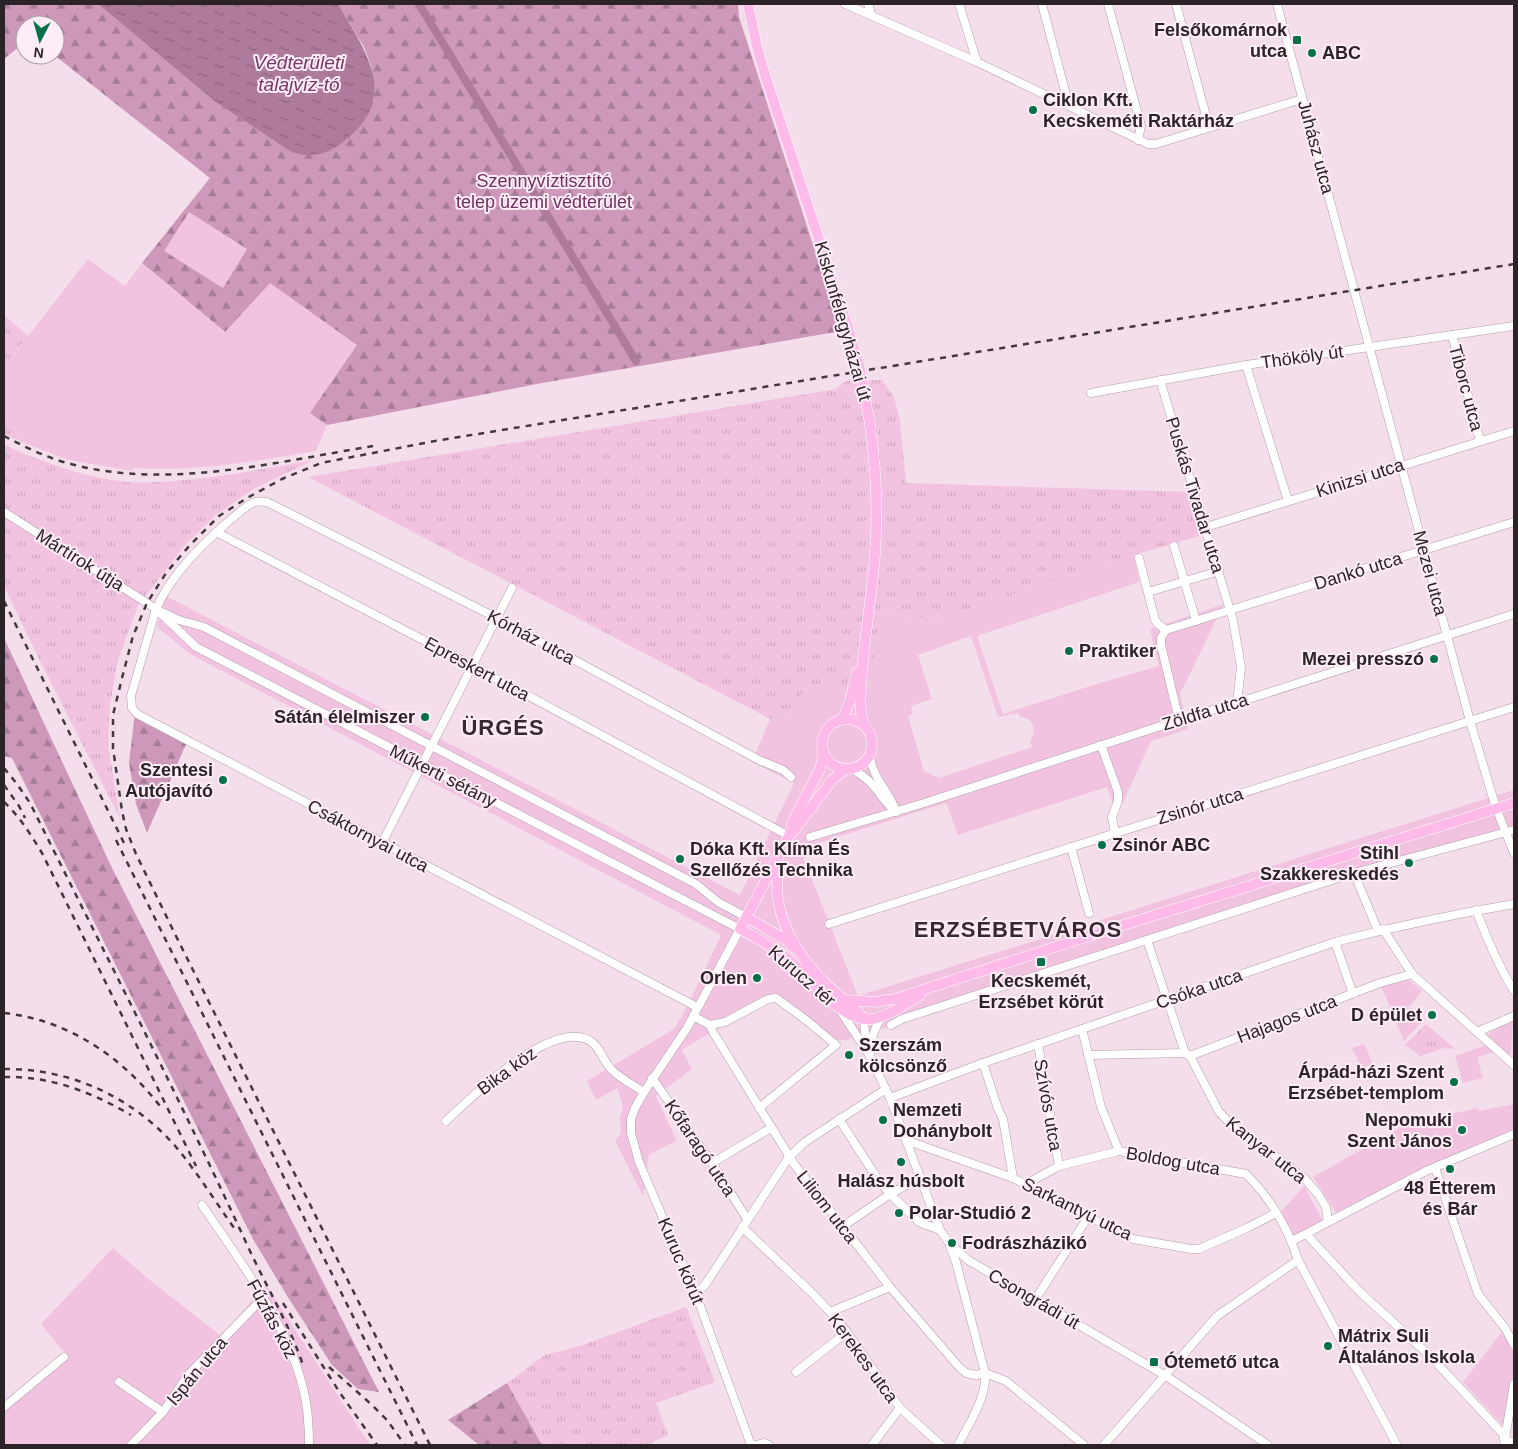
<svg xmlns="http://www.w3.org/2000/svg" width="1518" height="1449" font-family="Helvetica,sans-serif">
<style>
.grass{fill:url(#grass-tufts)}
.forest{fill:url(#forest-firs)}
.green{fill:#f2c3e1;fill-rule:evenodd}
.water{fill:url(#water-ripples)}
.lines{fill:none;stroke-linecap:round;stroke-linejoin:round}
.canal{stroke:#ae7b9d;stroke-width:8}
.minor-casing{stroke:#b19ca9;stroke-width:9}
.major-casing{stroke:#fff;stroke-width:11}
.minor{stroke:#fff;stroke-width:8}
.major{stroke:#febbe9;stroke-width:10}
.rail{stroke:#42383e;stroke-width:2.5;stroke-dasharray:6 6;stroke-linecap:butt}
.major-bridge-casing{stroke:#fff;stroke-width:11;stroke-linecap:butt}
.major-bridge{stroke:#febbe9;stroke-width:10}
.poi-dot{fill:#067149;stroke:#feecf7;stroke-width:2}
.labels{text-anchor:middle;stroke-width:4;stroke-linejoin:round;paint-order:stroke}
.poi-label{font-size:18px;font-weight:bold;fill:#2b2328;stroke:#feecf7;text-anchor:start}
.street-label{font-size:18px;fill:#2b2328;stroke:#feecf7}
.park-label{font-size:18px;fill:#70305e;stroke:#feecf7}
.water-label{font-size:19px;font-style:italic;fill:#773664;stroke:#feecf7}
.district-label{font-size:22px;font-weight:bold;letter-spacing:1px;fill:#382833;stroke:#feecf7}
</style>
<defs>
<pattern id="grass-tufts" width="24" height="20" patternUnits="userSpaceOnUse" patternTransform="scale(1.25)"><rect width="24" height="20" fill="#f2c3e1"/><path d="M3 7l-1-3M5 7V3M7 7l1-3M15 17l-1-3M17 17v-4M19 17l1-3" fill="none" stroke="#d0a7c1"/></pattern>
<pattern id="forest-firs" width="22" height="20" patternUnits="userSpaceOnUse" patternTransform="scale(1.25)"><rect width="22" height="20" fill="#cd98ba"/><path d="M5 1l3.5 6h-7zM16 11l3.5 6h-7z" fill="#a77c97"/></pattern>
<pattern id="water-ripples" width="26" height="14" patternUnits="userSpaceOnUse" patternTransform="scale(1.25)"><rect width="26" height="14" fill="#ae7b9d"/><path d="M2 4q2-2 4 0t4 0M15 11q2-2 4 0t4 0" fill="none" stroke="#8e6480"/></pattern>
</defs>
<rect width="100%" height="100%" fill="#f4deeb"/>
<g class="grass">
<polygon points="4,315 28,336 4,367"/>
<polygon points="882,380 894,397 900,420 906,483 1190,492 1206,534 1134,555 935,620 880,613 869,692 808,684 788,716 770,719 308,477 836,389 846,381"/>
<polygon points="4,421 25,437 22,442 4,434"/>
<path d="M4,444C18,452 34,458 49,463C71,471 95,478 119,481C136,484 154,482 172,481C220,478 267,468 314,460L255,488L216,515L186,544L138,606L118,660L110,705L108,744L120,818L39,659L4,586Z"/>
<polygon points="1426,1024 1455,1049 1444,1048 1420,1056 1405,1045"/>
<polygon points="686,1307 715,1382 656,1403 668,1435 647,1445 542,1445 507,1383 545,1355 580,1346"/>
</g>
<g class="forest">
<polygon points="4,4 98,4 214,101 288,150 315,155 337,146 374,100 374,87 371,65 364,47 338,4 738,4 739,17 841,331 542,383 327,425 309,413 356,345 225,332 142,263 210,178 54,55 55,25 25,25 25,42 4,59"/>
<polygon points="4,638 113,870 379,1392 358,1389 332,1365 289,1299 254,1241 12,758 4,756"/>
<polygon points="135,712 187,742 147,833 136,804 129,763"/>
<polygon points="507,1383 542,1445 479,1445 448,1420"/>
</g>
<g class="green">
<polygon points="189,212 247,249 223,288 164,251"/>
<path d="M88,259L125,286L142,263L225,332L270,283L357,345L310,413L327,425L316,451C256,461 195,472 134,468L133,471L80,462L63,458L22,442L25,437L4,421V367Z"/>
<path d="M1134,555L1139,582L977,636L1003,714L1100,683L1159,666L1150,629L1224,604L1180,694L1188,729L1151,741L1123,803L1113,804L1107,787L958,835L946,803L800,849L858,996L1514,790V835L1380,869L847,1040H837L790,1002L775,999L708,1034L682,1050L692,1069L656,1096L677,1141L649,1154L643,1196L615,1141L621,1133L620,1119L623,1106L617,1088L596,1100L587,1081L674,1029L687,1007L721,935L190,654L157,627L166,596L740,895L794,783L752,762L770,719L788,716L808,684L869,692L879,613L935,620ZM971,636L998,717L1018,713L1020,717C1035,718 1036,731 1030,742L1032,747L939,778L924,771L908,716L913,714L911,706L932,699L918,655Z"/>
<polygon points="1408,979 1422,991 1408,1008 1423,1021 1404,1041 1381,986"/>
<polygon points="1513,1018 1511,1053 1507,1055 1486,1035"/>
<polygon points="1364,1044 1373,1064 1362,1068 1352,1048"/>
<polygon points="1486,1045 1495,1052 1477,1057 1483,1078 1463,1083 1455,1056"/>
<polygon points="1513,1104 1514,1132 1337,1214 1313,1177 1405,1125 1477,1108 1479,1111"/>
<polygon points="1304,1186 1323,1221 1294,1236 1280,1213"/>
<polygon points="113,1248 146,1277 221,1336 266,1285 370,1445 4,1445 4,1411 68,1357 41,1324"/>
<polygon points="1501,1333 1514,1346 1514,1391 1506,1429 1463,1382"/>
</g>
<path class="water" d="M98,4H338C368,55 402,100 339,145C323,156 305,159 288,150L214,101Z"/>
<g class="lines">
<polyline class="canal" points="419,4 636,361"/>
<g class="minor-casing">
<g id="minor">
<polyline points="845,4 977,62 1148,144 1156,144 1302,99"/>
<polyline points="868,4 872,16"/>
<polyline points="959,4 977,62"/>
<polyline points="1042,4 1069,106"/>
<polyline points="1108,4 1141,126 1138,140"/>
<polyline points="1176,4 1209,127"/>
<polyline points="1277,4 1470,721 1496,808 1514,853"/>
<polyline points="1452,335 1480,441"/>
<polyline points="1246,365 1288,501"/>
<polyline points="1160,380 1233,620 1241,667 1237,703"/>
<polyline points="1091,393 1246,365 1514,326"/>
<polyline points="4,512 147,603 156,609 196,647 740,929 687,1028 644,1092 635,1108 631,1119 631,1133 639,1162 698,1300 751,1445"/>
<polyline points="1206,527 1514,431"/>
<polyline points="216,532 473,666 789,836"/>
<polyline points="1174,546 1196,621"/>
<polyline points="1139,558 1155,620 1158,624 1166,630"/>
<polyline points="1148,592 1219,571"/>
<polyline points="162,612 179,620 204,627 696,884 718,902 746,917"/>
<polyline points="1179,720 1161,645 1161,638 1166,630 1514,522"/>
<polyline points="1101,745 1118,792 1118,801 1112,817 1115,833"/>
<path d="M870,756C872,778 890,792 896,812"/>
<path d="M852,769C859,773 866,778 872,784C880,794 886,804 896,812"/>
<polyline points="810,837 921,804 1179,720 1258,696 1514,614"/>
<polyline points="382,843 512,588"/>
<polyline points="1071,847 1089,913"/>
<polyline points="1354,873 1378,931"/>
<path d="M1476,910C1487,939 1498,965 1514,991"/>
<polyline points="829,924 1514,707"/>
<polyline points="1383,929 1412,974 1514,1065"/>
<polyline points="1147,940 1185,1053 1190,1056 1219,1112 1234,1127 1266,1149 1304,1178 1318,1194 1326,1207 1328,1222"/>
<polyline points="1335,942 1353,994"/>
<path d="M697,1007L137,714L132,708L131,696L156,609C172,573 201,546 230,520C238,514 246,505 255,502C259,501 263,502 267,502L497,618L759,760L783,770L791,777"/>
<polyline points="840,1010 870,1056 890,1098 940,1230 949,1243 968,1260 1166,1376 1268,1445"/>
<polyline points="693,1016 710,1025 713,1032 794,1164 890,1287 959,1367 966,1373 976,1375 985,1373 1006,1381 1084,1445"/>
<polyline points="864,1019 865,1033 869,1049"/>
<polyline points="710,1025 725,1022 768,999 776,998 806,1020 836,1045 759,1108"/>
<polyline points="891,1025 902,1019 1354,873 1514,830"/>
<polyline points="1082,1029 1101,1107 1119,1151"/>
<polyline points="1477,1032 1514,1016"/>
<polyline points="1038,1044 1059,1166"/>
<polyline points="1088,1055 1185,1053"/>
<path d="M870,1056C872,1039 872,1030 883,1016"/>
<polyline points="1190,1056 1380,983 1412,974"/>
<polyline points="983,1063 998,1109 1003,1119 1013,1178"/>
<polyline points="652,1078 712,1163 747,1219"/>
<path d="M890,1098L983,1063L1335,942C1394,927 1454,914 1514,904"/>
<polyline points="839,1119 879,1181 890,1194 919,1222 940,1230"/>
<path d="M446,1121C473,1096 550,1020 589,1040C601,1047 603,1062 612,1070C621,1079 633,1085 644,1092"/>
<polyline points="908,1141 1013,1178 1133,1239 1191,1249 1199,1249 1247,1228 1276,1213"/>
<polyline points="712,1163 771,1128"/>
<polyline points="1435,1168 1478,1294 1505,1328 1514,1345"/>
<path d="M1026,1184L1059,1166L1119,1151L1246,1174C1270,1198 1288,1228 1298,1260L1397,1445"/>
<path d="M202,1205C239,1259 290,1328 304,1392C308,1409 309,1428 309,1445"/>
<polyline points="742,1227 812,1293 830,1312 847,1332 900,1408 941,1445"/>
<polyline points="842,1227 890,1194 920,1178"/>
<polyline points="1306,1234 1359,1291 1430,1356 1503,1434 1504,1439 1514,1443"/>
<polyline points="1292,1241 1426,1171 1514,1134"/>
<path d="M950,1246L956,1262L985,1373C987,1397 969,1424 958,1445"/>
<polyline points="695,1294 705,1285 789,1157 805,1142 886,1089"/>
<polyline points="1035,1300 1088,1217"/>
<polyline points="830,1312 890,1287"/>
<polyline points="796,1372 847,1332"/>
<polyline points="119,1382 163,1412"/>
<polyline points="4,1407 64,1357"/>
<polyline points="131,1445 163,1412 188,1375 256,1305 264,1299"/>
<polyline points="756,1445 765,1443 769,1445"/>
<polyline points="872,1445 900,1408"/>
<polyline points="1104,1445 1217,1316 1298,1260"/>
<polyline points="1504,1445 1514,1384"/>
</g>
</g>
<g class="major-casing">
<g id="major">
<polyline points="748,4 757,47 765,75 847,325"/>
<circle cx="847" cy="744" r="25"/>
<polyline points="842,720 850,701 857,672"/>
<path d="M864,725C858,708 861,690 862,672C865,633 872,594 875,554C878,511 876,467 870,424"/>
<path d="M824,752L820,769L794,819L789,836L740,929C759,940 779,949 795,965C814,983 843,1023 872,1019C889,1016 906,1004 920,995"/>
<polyline points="792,833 832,780 845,769"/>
<path d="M778,860C778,872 776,886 778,899C782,931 804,963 827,985C839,997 854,1005 864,1019"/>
<polyline points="746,917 786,940 794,948"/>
<polyline points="846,1000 875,1002 895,999 1095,934 1514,803"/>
</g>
</g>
<use href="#minor" class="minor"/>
<use href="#major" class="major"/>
<g class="rail">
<path d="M4,436C25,447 47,458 71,464C167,490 276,462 373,446"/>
<polyline points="4,601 125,845"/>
<path d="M4,768L17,784L30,803C102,948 176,1091 244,1238C263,1281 288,1321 303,1365"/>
<polyline points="4,785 19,806 25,818"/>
<path d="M4,802C20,817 31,835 42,853L196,1166"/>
<polyline points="116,840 417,1445"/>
<path d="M4,1013C69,1020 124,1058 163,1110"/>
<path d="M4,1069C69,1068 133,1097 176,1147C197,1172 215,1201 234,1228"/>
<path d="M4,1077C51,1076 91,1092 131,1115"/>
<polyline points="283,1303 340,1393 377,1445"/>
<polyline points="329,1367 371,1404 387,1420 405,1445"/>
<polyline points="430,1445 175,934 136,854 126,829 122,811 113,748 113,715 122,678 133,636 147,603 166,573 190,545 219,516 247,498 282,479 321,463 435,441 1514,264"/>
</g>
<g class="major-bridge-casing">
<polyline id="major-bridge" points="847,325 859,365 870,424"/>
</g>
<use href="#major-bridge" class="major-bridge"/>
</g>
<g class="poi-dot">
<rect x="1292" y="35" width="10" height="10" rx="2.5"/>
<circle cx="1312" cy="53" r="5"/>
<circle cx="1033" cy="110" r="5"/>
<circle cx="1069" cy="651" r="5"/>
<circle cx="1434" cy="659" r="5"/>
<circle cx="425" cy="717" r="5"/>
<circle cx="223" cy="780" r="5"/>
<circle cx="1102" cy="845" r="5"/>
<circle cx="680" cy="859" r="5"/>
<circle cx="1409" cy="863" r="5"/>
<rect x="1036" y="957" width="10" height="10" rx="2.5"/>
<circle cx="757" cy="978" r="5"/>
<circle cx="1432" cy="1015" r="5"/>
<circle cx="849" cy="1055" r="5"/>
<circle cx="1454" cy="1082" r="5"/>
<circle cx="883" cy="1120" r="5"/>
<circle cx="1462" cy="1130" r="5"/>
<circle cx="901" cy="1162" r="5"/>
<circle cx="1450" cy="1169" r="5"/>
<circle cx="899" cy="1213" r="5"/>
<circle cx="952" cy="1243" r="5"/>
<circle cx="1328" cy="1346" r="5"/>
<rect x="1149" y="1357" width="10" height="10" rx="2.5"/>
</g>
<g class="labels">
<g class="poi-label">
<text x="1287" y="36" text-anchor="end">Felsőkomárnok<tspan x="1287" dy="21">utca</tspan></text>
<text x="1322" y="59">ABC</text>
<text x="1043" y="106">Ciklon Kft.<tspan x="1043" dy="21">Kecskeméti Raktárház</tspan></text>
<text x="1079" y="657">Praktiker</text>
<text x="1424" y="665" text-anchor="end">Mezei presszó</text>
<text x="415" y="723" text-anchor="end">Sátán élelmiszer</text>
<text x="213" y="776" text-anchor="end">Szentesi<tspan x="213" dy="21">Autójavító</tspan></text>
<text x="1112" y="851">Zsinór ABC</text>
<text x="690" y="855">Dóka Kft. Klíma És<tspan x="690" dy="21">Szellőzés Technika</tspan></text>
<text x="1399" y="859" text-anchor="end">Stihl<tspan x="1399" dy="21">Szakkereskedés</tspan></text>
<text x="747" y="984" text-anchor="end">Orlen</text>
<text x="1041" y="987" text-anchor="middle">Kecskemét,<tspan x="1041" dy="21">Erzsébet körút</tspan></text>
<text x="1422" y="1021" text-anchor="end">D épület</text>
<text x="859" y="1051">Szerszám<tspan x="859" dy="21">kölcsönző</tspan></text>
<text x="1444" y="1078" text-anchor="end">Árpád-házi Szent<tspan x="1444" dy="21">Erzsébet-templom</tspan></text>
<text x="893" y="1116">Nemzeti<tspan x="893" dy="21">Dohánybolt</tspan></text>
<text x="1452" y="1126" text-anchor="end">Nepomuki<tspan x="1452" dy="21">Szent János</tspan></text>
<text x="901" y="1187" text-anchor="middle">Halász húsbolt</text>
<text x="1450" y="1194" text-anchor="middle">48 Étterem<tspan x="1450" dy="21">és Bár</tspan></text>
<text x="909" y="1219">Polar-Studió 2</text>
<text x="962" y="1249">Fodrászházikó</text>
<text x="1338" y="1342">Mátrix Suli<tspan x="1338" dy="21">Általános Iskola</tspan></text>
<text x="1164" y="1368">Ótemető utca</text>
</g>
<g class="street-label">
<text transform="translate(1316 147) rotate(75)" y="6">Juhász utca</text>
<text transform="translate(843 321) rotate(74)" y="6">Kiskunfélegyházai út</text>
<text transform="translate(1302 357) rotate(-8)" y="6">Thököly út</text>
<text transform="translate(1466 388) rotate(75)" y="6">Tiborc utca</text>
<text transform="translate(1360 478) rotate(-18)" y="6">Kinizsi utca</text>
<text transform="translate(1195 495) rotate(73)" y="6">Puskás Tivadar utca</text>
<text transform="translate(80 560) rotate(32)" y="6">Mártírok útja</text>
<text transform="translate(1358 571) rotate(-17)" y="6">Dankó utca</text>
<text transform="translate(1430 573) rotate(75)" y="6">Mezei utca</text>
<text transform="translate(531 637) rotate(28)" y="6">Kórház utca</text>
<text transform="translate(477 669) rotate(28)" y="6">Epreskert utca</text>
<text transform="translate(1205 712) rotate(-17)" y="6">Zöldfa utca</text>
<text transform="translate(443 776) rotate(27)" y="6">Műkerti sétány</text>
<text transform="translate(1200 806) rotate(-17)" y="6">Zsinór utca</text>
<text transform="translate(368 836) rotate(28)" y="6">Csáktornyai utca</text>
<text transform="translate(802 976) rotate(41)" y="6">Kurucz tér</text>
<text transform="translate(1199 989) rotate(-19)" y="6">Csóka utca</text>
<text transform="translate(1287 1019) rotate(-21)" y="6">Hajagos utca</text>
<text transform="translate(507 1071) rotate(-36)" y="6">Bika köz</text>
<text transform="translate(1048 1105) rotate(80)" y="6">Szívós utca</text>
<text transform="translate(700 1148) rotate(56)" y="6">Kőfaragó utca</text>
<text transform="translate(1266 1150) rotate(38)" y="6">Kanyar utca</text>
<text transform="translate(1173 1161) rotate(10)" y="6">Boldog utca</text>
<text transform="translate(827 1207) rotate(52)" y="6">Liliom utca</text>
<text transform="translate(1077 1209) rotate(26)" y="6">Sarkantyú utca</text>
<text transform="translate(681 1261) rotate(67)" y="6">Kuruc körút</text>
<text transform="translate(1034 1299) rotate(30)" y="6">Csongrádi út</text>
<text transform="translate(272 1319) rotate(62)" y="6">Fűzfás köz</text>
<text transform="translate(863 1358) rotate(54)" y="6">Kerekes utca</text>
<text transform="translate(197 1371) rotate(-50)" y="6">Ispán utca</text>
</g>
<g class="park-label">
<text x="544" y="187">Szennyvíztisztító<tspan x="544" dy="21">telep üzemi védterület</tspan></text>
</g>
<g class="water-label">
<text x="299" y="69">Védterületi<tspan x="299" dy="22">talajvíz-tó</tspan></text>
</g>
<g class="district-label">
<text x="503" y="735">ÜRGÉS</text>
<text x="1018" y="937">ERZSÉBETVÁROS</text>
</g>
</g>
<rect width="1518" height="1449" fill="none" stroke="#2b2328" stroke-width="10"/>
<g transform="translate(40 40) rotate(186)"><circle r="24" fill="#feecf7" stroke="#aa9ca4"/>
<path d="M0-4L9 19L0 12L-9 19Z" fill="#067149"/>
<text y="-8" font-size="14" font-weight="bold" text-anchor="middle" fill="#2b2328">N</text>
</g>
</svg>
